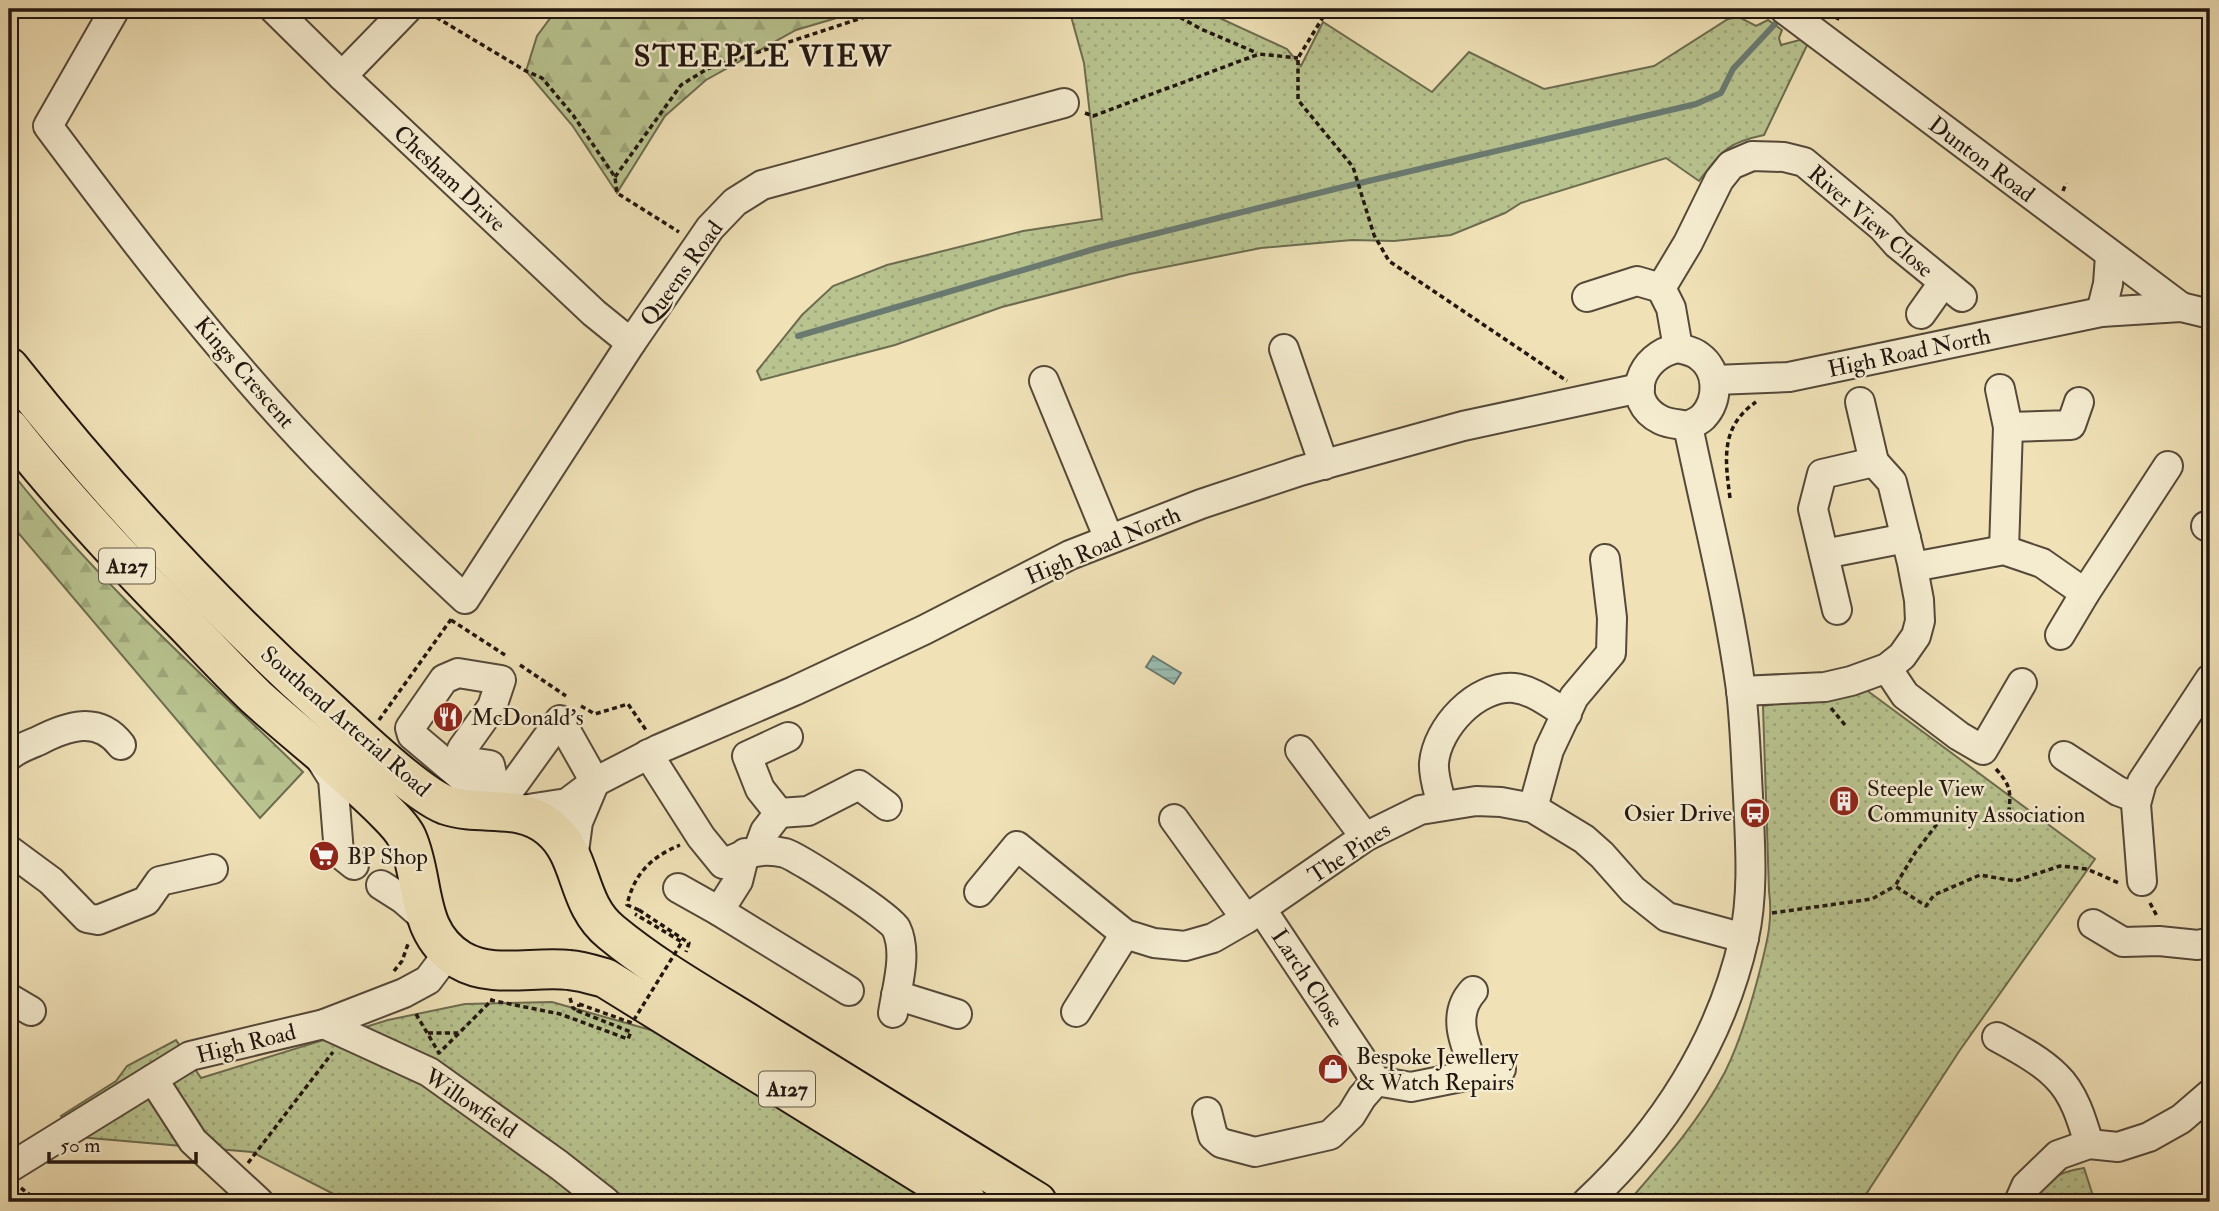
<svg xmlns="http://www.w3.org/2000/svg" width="2219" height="1211" font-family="'IM FELL Double Pica',serif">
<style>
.grass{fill:url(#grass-dots);stroke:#6c6c4f;stroke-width:2}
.forest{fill:url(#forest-firs);stroke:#6c6c4f;stroke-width:2}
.water{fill:url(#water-rules);stroke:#6a7a71;stroke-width:2}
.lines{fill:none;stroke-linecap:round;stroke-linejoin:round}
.stream{stroke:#6a7a71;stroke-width:6}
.minor-casing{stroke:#554939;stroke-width:32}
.highway-casing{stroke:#21160f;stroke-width:42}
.path{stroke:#21160f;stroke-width:3.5;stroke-dasharray:5 3.5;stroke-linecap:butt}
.minor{stroke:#f5ecd0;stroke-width:28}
.highway{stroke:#f0e1b7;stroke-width:38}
.path-bridge{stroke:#21160f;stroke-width:3.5;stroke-dasharray:5 3.5;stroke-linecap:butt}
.labels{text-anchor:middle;stroke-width:5;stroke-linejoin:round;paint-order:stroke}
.shield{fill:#f5ecd0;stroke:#615649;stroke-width:2}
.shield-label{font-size:21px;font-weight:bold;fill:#21160f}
.street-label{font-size:23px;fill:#21160f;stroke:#f5ecd0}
.poi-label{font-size:23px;fill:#21160f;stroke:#f5ecd0;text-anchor:start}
.district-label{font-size:30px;font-weight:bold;letter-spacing:2px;fill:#21160f;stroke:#f5ecd0}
</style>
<defs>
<pattern id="grass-dots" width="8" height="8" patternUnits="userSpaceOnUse" patternTransform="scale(1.75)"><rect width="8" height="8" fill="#b8c38f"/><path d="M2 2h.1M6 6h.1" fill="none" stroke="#9ea77a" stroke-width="1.8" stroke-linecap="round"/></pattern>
<pattern id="forest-firs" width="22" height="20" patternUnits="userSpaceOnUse" patternTransform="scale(1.75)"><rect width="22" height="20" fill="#b8c38f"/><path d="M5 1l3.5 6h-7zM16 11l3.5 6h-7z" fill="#9ea77a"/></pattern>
<pattern id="water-rules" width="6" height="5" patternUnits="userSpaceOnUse" patternTransform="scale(1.75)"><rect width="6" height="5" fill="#9abdb2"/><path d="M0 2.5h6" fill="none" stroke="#84a298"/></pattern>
</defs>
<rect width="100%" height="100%" fill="#f0e1b7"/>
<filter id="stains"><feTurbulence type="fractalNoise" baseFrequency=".00286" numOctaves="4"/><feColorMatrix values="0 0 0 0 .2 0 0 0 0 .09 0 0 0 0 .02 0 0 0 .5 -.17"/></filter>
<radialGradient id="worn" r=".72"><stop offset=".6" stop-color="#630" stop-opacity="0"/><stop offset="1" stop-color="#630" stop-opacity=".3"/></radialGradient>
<g class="grass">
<path d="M1069,9H1200L1287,49L1301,66L1323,22L1432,92L1469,52L1544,89L1654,66L1728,19L1739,17L1756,26L1768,20L1782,30L1779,38L1781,45L1811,37L1764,135C1726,143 1722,151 1699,181L1666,158L1521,203L1505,213L1451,235L1394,241L1352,240L1261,248L1130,274L1002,307L895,345L761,380L757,371L802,315L833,286L887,265L1023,231L1102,219L1084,63Z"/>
<path d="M1865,689L2095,859L1960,1050L1861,1202H1628C1663,1162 1700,1120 1725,1072C1741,1040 1751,1005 1760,970C1767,942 1773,921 1769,891L1763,706Z"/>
<polygon points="552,1002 686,1040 947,1202 349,1202 252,1152 78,1137 61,1116 116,1081 127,1066 176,1040 201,1078 388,1020 465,1004"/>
<path d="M2084,1168L2095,1202H2031C2048,1181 2055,1172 2084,1168Z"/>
</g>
<g class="forest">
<polygon points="557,9 867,9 796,30 706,80 665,116 617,193 572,125 526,71 537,36"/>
<path d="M9,469C95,579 202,674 303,772L260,818L9,522Z"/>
</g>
<polygon class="water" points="1153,656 1181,673 1174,684 1146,667"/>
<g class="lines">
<polyline class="stream" points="798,336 1098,248 1343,187 1696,104 1721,93 1733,69 1775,24"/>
<g class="minor-casing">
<g id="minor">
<path d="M115,9L48,126C139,248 232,369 339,477C380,519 422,559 465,599L631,343L710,228L735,202L762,185L1064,103"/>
<polyline points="274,9 342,76 594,313 631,343"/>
<polyline points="1784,9 2181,307"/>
<polyline points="342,76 407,9"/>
<polyline points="1587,297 1637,281 1661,288"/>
<polyline points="2101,312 2108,284 2110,256"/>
<polyline points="1921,314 1943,283"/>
<polyline points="1678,348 1671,308 1661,288 1688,243 1719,180 1731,165 1752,156 1784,157 1804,162 1882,227 1897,244 1962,297"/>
<path d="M1678,348C1685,350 1693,351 1699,356C1719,370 1719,400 1703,417C1699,421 1692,424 1688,426C1679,424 1669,424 1661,420C1623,401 1640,355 1678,348Z"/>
<polyline points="1284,349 1324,465"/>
<polyline points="1715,380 1789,377 2101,312 2181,307 2210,314"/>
<polyline points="1044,381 1109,539"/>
<polyline points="2000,389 2008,427 2004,550"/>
<polyline points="1860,402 1874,462"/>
<polyline points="2008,427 2071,425 2079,402"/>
<polyline points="2206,526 2210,528"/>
<polyline points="1824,554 1906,538"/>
<polyline points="1913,567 2004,550 2042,563 2085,593"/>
<polyline points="2060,635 2085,593 2168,466"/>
<polyline points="1887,668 1905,695 1959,736 1983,750 2022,683"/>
<polyline points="1741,691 1825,687 1851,681 1887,668 1902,656 1916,636 1920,621 1919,600 1912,563 1892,482 1874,462 1822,474 1813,509 1837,610"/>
<polyline points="1300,750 1365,837"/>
<path d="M648,754L701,837L723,864C743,854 761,847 785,853C798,857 891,917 896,928C908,953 897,986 893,1013"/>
<path d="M9,756C17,749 28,745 38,741C67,726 98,715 121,745"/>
<polyline points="2064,756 2118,791 2137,798"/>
<polyline points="319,757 333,779 339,853 354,865"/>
<polyline points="494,784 464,779 412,735 410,728 444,679 458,673 501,680 492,707 462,749 470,762 490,765 494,784 513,785 560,720 595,782"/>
<path d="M1442,806C1439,793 1433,776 1434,763C1437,728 1476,685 1514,688C1533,690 1550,704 1567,714"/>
<polyline points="1533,808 1549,750 1574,697 1611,653 1612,618 1605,559"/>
<polyline points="515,811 567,803 595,782 659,749 794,691 924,630 1070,555 1201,504 1300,471 1463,426 1640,388"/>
<polyline points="779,813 808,811 859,785 887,806"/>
<polyline points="1174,819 1246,919"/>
<polyline points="9,850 51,881 87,918 98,920 146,901 160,881 213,869"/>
<polyline points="758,850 765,831 779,813 760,789 747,756 788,737"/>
<polyline points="745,853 738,881 719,911 849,991"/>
<polyline points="573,859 578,822 594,784"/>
<polyline points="2142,881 2136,804 2142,782 2210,679"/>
<polyline points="381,885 403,899 427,920"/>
<polyline points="678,888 719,911"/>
<polyline points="979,892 1017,846 1125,934 1154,943 1185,946 1213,938 1246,919 1365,837 1420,810 1476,801 1501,802 1533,808 1584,839 1602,855 1633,890 1667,917 1744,938"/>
<polyline points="1262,910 1376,1081 1411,1087 1501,1069"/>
<polyline points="2093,924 2123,942 2159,941 2198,945 2210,942"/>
<path d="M1473,991C1450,1016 1466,1047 1477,1075"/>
<polyline points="896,995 957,1014"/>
<polyline points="9,998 31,1011"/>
<polyline points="1076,1012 1125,934"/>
<polyline points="324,1024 429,1072 559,1165 606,1202"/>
<path d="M1997,1037C2017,1048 2040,1060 2056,1076C2074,1093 2082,1120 2089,1144"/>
<polyline points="153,1079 193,1141 259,1202"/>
<polyline points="1207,1112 1213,1136 1221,1143 1255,1152 1330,1135 1351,1115 1362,1097 1376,1081"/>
<polyline points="9,1168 190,1056 324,1024 404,993 428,980 449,952"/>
<path d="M1587,1202C1663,1131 1721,1041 1744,938C1754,892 1750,843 1748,796C1746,761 1745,725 1741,690C1729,601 1706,513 1688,426"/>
<polyline points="2019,1202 2026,1186 2058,1155 2089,1144 2118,1147 2149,1137 2181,1119 2210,1094"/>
</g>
</g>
<g class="highway-casing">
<g id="highway">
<path d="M9,367C105,488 209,602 324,706C356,735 387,766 422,791C429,796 438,802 446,805C481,817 519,802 550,828C584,856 575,903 611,932C659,972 717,1003 770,1037C859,1092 948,1147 1037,1202"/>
<path d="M9,428C63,497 124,562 186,625C209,649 232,674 256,697C299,736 347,772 387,813C394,820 403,829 407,838C426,881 414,932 460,960C492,979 533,966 569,970C581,971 594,975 605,978L967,1202"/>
</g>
</g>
<g class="path">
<polyline points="1165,9 1201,29 1257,53"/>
<polyline points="1328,9 1298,58 1298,100 1353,167 1374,235 1389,261 1567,381"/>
<polyline points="429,13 526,71 542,78 573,115 615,177 617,193 679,232"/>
<polyline points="1837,20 1842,9"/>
<polyline points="1085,113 1093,116 1259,54 1298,58"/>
<polyline points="615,177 681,85 707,69 889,9"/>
<polyline points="2063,191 2066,183"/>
<path d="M1730,498C1725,459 1720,427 1756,402"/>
<polyline points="451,620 505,655"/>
<polyline points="520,665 566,696"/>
<polyline points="581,706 595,714 628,704 646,730"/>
<polyline points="1831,708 1845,725"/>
<polyline points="379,720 452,618"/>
<path d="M1996,769C2010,785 2011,790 2009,811"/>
<polyline points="1937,824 1915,853 1895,886 1926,906 1934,895 1980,875 2015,881 2060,866 2087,869 2119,883"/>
<polyline points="2150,903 2158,918"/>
<path d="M639,910L627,905C634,874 651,857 680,845"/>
<polyline points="639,910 689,943 686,952"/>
<polyline points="1772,913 1872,899 1895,886"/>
<polyline points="394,971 402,961 408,944"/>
<polyline points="570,998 573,1008 578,1011"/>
<polyline points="490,1000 560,1014 628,1039 631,1032 578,1011 579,1004"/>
<polyline points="416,1014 439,1053 493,999"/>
<polyline points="428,1033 458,1033"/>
<polyline points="248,1163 333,1052"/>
<polyline points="21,1188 39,1202"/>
</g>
<use href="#minor" class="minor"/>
<use href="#highway" class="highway"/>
<polyline class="path-bridge" points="579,1004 632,1023 682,942 635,914"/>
</g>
<defs>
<g id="restaurant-disc" transform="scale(1.575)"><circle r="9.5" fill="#8f2418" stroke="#f5ecd0"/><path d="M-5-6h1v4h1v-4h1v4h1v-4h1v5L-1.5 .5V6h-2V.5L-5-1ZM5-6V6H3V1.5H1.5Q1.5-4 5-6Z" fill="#fff"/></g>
<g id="building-disc" transform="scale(1.575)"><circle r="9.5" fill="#8f2418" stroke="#f5ecd0"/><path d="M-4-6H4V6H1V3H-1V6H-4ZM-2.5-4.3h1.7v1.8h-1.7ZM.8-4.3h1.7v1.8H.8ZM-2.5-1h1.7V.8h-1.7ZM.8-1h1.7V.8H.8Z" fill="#fff"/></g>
<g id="bus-disc" transform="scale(1.575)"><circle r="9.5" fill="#8f2418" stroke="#f5ecd0"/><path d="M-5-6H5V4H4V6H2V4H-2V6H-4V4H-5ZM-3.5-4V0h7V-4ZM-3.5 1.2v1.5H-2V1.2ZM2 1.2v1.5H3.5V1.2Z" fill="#fff"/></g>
<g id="supermarket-disc" transform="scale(1.575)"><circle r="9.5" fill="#8f2418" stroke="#f5ecd0"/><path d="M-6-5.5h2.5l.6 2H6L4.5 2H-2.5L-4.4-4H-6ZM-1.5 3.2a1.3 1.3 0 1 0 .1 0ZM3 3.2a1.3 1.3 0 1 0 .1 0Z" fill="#fff"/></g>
<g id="shop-disc" transform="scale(1.575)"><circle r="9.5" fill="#8f2418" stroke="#f5ecd0"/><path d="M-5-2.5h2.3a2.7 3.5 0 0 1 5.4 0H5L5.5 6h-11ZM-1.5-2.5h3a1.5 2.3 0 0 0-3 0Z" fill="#fff"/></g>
</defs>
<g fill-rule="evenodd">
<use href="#restaurant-disc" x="448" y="717"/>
<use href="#building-disc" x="1844" y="801"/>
<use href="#bus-disc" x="1755" y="813"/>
<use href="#supermarket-disc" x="324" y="856"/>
<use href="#shop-disc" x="1333" y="1069"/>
</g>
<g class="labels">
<g class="shield">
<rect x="99" y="548.5" width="56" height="35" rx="5"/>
<rect x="759" y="1071.5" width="56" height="35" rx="5"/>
</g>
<g class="shield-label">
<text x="127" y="573">A127</text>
<text x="787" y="1096">A127</text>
</g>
<g class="street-label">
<text transform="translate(1982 159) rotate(37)" y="8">Dunton Road</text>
<text transform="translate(450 178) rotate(43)" y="8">Chesham Drive</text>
<text transform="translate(1871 221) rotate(41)" y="8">River View Close</text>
<text transform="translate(681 273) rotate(-54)" y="8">Queens Road</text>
<text transform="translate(1909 352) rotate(-12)" y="8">High Road North</text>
<text transform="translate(245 372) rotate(49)" y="8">Kings Crescent</text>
<text transform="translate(1103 545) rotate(-23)" y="8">High Road North</text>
<text transform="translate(346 721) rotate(41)" y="8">Southend Arterial Road</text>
<text transform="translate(1349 852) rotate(-33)" y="8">The Pines</text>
<text transform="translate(1308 978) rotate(57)" y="8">Larch Close</text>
<text transform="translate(246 1043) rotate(-14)" y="8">High Road</text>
<text transform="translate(471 1103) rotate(34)" y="8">Willowfield</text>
</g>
<g class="poi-label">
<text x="471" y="725">McDonald's</text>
<text x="1867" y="796">Steeple View<tspan x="1867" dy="26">Community Association</tspan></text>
<text x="1732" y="821" text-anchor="end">Osier Drive</text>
<text x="347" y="864">BP Shop</text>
<text x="1356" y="1064">Bespoke Jewellery<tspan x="1356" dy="26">&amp; Watch Repairs</tspan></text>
</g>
<g class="district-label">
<text x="763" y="66">STEEPLE VIEW</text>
</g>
</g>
<rect width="2219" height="1211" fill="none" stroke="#f0e1b7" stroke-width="35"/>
<rect x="10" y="10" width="2198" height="1190" fill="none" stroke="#21160f" stroke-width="3.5"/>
<rect x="18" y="18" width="2184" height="1176" fill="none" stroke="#21160f" stroke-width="2"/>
<path d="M49 1152v10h147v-10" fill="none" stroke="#21160f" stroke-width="3.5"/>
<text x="60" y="1152" font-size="21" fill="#21160f" stroke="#f5ecd0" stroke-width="5" paint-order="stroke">50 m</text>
<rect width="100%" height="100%" filter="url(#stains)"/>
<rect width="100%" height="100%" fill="url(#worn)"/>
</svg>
